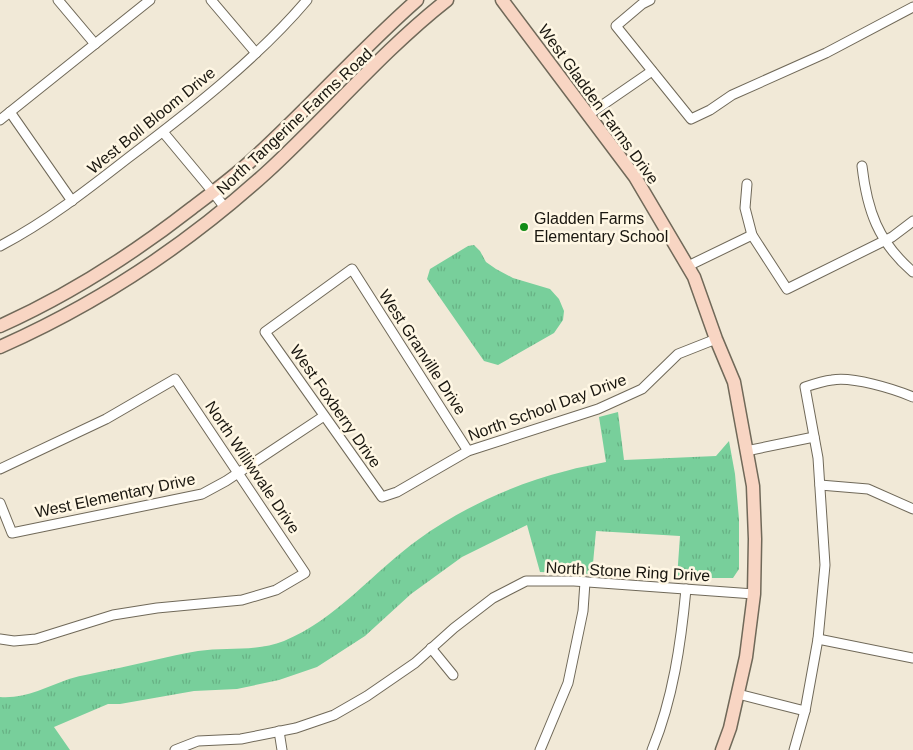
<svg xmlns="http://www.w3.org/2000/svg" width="913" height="750" font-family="Arial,sans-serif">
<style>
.grass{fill:url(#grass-tufts)}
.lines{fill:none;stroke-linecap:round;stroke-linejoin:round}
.street-casing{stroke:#706959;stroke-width:11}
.secondary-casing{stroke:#706959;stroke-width:15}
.street{stroke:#fff;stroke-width:9}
.secondary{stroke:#f8d5c3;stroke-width:12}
.poi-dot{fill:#128c16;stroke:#fff7e4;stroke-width:2}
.labels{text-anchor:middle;stroke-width:5;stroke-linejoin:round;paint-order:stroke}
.street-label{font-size:16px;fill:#19160f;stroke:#fff7e4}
.poi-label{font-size:16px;fill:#19160f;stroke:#fff7e4;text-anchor:start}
</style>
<defs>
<pattern id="grass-tufts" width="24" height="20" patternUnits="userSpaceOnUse" patternTransform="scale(1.25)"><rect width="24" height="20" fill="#78cf9b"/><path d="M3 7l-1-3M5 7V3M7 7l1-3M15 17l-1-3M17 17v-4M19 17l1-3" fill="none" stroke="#67b184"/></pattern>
</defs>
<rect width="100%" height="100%" fill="#f1e9d7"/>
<g class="grass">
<polygon points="474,245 480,251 486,262 496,269 513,278 550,289 559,299 564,311 563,320 554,333 498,365 484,361 427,279 430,269 468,246"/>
<path d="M618,412L624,460L716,456L729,441L735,474L739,519V569L733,578H677L680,536L596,531L592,574L540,572L527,525L462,557L411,594L365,636L317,667L279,680L237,689L194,691L120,704H108L54,727L70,750H0V697C25,699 46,687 69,679C82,675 96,673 109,670C139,664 168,656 198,651C226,647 256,652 284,641C337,619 373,572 419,539C460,509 516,483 566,471C579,467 593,465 606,462L599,417Z"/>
</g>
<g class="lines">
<g class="street-casing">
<g id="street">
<polyline points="58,0 95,44"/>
<polyline points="211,0 256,53"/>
<polyline points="650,0 642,4 616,26 691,119 710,110 732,95 826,53 913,7"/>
<polyline points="10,112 72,201"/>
<polyline points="588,115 652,71"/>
<polyline points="0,120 150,0"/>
<polyline points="163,132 213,192 225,208"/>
<path d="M862,166C867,210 878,242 913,272"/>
<polyline points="747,184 745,208 752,235 787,289 892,237 913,221"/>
<path d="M0,246C46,222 87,190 128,158C189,112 258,58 307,0"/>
<polyline points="688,266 752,235"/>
<polyline points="468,451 352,269 265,332 382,497 397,492 468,451 598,409 642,389 678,354 716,339"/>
<polyline points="746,451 814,437"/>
<polyline points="0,469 106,419 175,379 305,573 276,590 242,600 157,608 113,615 36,639 14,641 0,639"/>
<polyline points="820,485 868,489 913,509"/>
<polyline points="0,503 12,533 202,494 226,481 324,416"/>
<polyline points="818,639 913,658"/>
<polyline points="431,648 453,675"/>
<polyline points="738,694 805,711"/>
<polyline points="279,731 282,750"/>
<polyline points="175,750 198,741 241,739 296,728 334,715 367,696 415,663 454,628 493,598 526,581 574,581 754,594"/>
<polyline points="540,750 568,683 583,611 585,582"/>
<path d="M652,750C673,699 681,643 686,589"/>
<path d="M794,750L805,711L818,639L825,565L818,458L805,387C814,384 823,381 832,380C852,376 894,389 913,397"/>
</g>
</g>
<g class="secondary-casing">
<g id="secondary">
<polyline points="502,0 635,177 694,277 716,339 734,382 753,486 755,539 754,594 746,657 730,728 722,750"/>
<path d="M0,326C69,295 133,254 192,208C213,192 235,176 254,158C310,107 360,50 417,0"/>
<path d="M0,347C97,304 189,243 267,172C328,116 382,51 447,0"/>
</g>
</g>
<use href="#street" class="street"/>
<use href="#secondary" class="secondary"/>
</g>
<circle class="poi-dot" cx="524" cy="227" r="5"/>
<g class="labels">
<g class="street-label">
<text transform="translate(599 104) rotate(54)" y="6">West Gladden Farms Drive</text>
<text transform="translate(151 120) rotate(-39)" y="6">West Boll Bloom Drive</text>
<text transform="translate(294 121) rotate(-43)" y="6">North Tangerine Farms Road</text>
<text transform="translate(423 352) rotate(57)" y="6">West Granville Drive</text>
<text transform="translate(336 406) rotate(55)" y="6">West Foxberry Drive</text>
<text transform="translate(547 407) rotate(-20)" y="6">North School Day Drive</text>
<text transform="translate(253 467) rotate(56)" y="6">North Williwvale Drive</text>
<text transform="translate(115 495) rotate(-12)" y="6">West Elementary Drive</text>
<text transform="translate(628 571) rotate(3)" y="6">North Stone Ring Drive</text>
</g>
<g class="poi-label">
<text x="534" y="224">Gladden Farms<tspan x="534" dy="18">Elementary School</tspan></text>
</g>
</g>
</svg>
